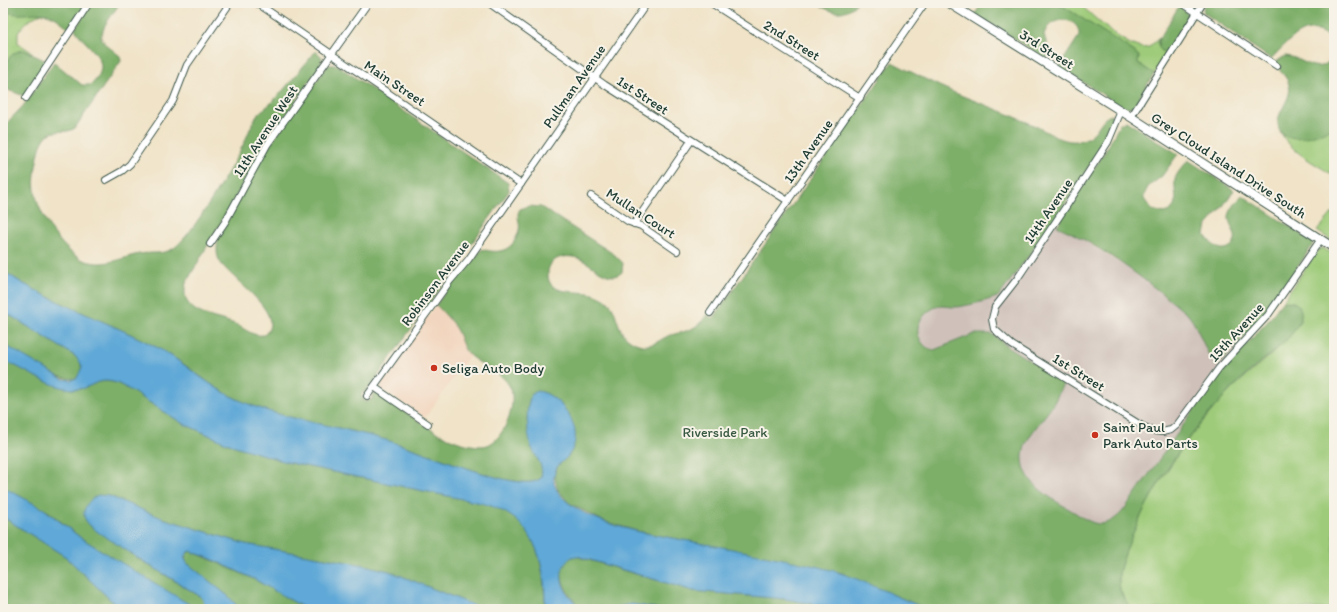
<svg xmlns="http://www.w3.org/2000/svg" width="1337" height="612" font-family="Itim,sans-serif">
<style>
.built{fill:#f2d5be}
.industrial{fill:#cfc1ba}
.green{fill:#9ecb79;stroke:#5e8456}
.forest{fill:#7eaf69;stroke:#4e764e}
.water{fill:#5fa8d7;stroke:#3f7286}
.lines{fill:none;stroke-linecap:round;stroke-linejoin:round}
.minor-casing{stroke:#3e564a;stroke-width:8}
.tertiary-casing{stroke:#3e564a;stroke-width:10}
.minor{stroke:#fff;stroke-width:6}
.tertiary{stroke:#fff;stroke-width:8}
.poi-dot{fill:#c8321e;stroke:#f7f3e8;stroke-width:1.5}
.labels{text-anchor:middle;stroke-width:4;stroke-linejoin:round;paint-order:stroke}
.street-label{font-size:14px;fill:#1f3d34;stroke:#f7f3e8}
.poi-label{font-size:14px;fill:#1f3d34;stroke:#f7f3e8;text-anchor:start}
.park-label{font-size:14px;fill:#385942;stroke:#f7f3e8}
</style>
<rect width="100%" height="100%" fill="#f7f3e8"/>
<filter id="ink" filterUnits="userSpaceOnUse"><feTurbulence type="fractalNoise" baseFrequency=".025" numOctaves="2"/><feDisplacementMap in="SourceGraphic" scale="8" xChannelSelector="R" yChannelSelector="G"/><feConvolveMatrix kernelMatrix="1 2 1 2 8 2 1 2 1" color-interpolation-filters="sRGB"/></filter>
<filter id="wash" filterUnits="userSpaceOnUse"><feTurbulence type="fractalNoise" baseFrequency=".012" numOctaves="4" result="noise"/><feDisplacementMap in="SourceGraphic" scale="16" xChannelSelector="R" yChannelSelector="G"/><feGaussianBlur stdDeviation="0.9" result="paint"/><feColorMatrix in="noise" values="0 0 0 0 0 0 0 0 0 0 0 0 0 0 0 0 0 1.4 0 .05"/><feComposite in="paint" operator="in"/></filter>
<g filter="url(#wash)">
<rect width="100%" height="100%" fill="#f0e3c7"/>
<polygon class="built" points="440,299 487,331 425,418 381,389 380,385"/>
<polygon class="industrial" points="865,101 1246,343 1209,387 1104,538 728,297"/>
<g class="green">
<path d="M1058,3H1078C1092,14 1130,54 1149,47L1159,38L1157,43L1166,55L1154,74L1138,63L1139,56Z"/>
<path d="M3,11C18,16 34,10 49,14C36,12 24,23 18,33V43L33,53L18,51L10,57L3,69Z"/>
<path d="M1279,129L1285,136L1290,138L1334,129V176C1315,163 1289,152 1279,129Z"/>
<polygon points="1334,211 1334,242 1317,231"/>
<path d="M1322,248L1334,254V609H1134C1124,602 1118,590 1119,578C1119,567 1124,558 1127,548C1147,495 1183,443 1221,400C1244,374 1284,350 1300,321L1295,303L1288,301L1282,302L1318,250Z"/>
</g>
<g class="forest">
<path d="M3,3H86L69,29C43,1 31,21 3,11Z"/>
<path d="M92,3H120L105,25L101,37L105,44L120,56L121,61L75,128C66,135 53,127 45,138C41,143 39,151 38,157C35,170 33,183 36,196C40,217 65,255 86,261C106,267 120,258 139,254C151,252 164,255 174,248C192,236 232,167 243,145C248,135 251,125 257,115C261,110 268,107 273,101C288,86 302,67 316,51L322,57L320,66L267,142L186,283C178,315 214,316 235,324C244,328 253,337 264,335C289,314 227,277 219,260C216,253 217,246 218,239L264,153L326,68L330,65H337L508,183L509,191L369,388L361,394L363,400L367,402L372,399L373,393H377C407,411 444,446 482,446C503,446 518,403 510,387C503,372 481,366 469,355C463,349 461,339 457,331C452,321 444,313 436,305L454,280L472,262L482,249C500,255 514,250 519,230C521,222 515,216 520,209L529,206L541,207L615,255L623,263L622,272C610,284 593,265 582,260C569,253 547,256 548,275C548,297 581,289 596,295C617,303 613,313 621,330C625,339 639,347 649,345C656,344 661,339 668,336C687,330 694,332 707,315L713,319L892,62C913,73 934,84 955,93C980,103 1005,112 1029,123C1044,129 1061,143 1077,141C1100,138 1097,118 1112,115L1113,124L1105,141L1054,221L1005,288C1003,291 1000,295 997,297C990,300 963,307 955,307C948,307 942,305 936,307C924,312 913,326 920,339C923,345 927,349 934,350L974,334H992L1008,347L1064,382C1060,390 1057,398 1052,406C1042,422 1022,439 1023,459C1024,485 1054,500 1074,512C1082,517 1091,524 1101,524C1112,523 1120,515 1126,507L1216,378L1267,322L1282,302C1302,298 1306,314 1296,328C1287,342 1273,352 1261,362C1247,374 1233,386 1221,400C1182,443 1146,496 1126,551C1123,560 1119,568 1119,577C1118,590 1124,602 1134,609H927L842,573L789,561L637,531L603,521L569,503L558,490L554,474L557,467L567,457L573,447L575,437L574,426L569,415L560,403L545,393L537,391L531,395C525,410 527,432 532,447C535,458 546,467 540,479C525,491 465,467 447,461C417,450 387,439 355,432C316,422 276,417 239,400C209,387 188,364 160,349C109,321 52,304 3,271V127L23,106L54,62L82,85H91C116,61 88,50 75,29Z"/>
<path d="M816,3H857C844,17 831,13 816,3Z"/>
<path d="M982,3H1058L1135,52L1139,57L1138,63L1154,74L1133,107L1124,108L1059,67L1079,36C1081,16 1049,14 1044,35L1049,51L1047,59L975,14Z"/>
<path d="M1206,3H1334V44C1311,13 1289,40 1271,59L1204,13L1203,9Z"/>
<polygon points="1179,6 1187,13 1188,19 1166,55 1159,48 1158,41"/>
<path d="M24,50L48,62L24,96L8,90L3,85C3,70 5,52 24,50Z"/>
<path d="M1285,56C1305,57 1316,79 1334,56V129C1319,133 1294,144 1281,133C1267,110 1308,96 1279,70L1281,66L1276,62Z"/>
<path d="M1126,121L1178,154L1162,176L1148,187L1144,195V199L1152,210L1165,213C1182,207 1173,192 1175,179C1177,172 1184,166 1188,160L1234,190L1221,209L1207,225L1205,235C1209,241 1214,247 1221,249C1224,249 1227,249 1230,247C1243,238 1228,227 1229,216C1230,209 1238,201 1242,195L1313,242L1312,246L1266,313L1217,366C1203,351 1201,331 1189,316C1152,284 1102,246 1057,226L1105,152L1120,124Z"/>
<path d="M3,311L75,356C82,362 83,368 79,376C63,388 19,352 3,344Z"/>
<path d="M3,360C25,368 48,387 72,389C93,390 93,377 117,383L130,390L182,423L229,444L286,462L481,503C536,516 544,559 545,609H483L389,571L364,565L245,544L162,518L109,496L90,526L142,561L201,597L204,601L203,606L199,609L194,608L81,538L49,512L3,487Z"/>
<polygon points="3,517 66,557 120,609 9,609 3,604"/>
<polygon points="191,551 254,579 306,609 240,609 228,596 185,562 186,554"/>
<path d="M575,556L693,591L785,599L840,609H660L632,604L606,609H583C568,599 547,563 575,556Z"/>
</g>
<g class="water">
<path d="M3,271C52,304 109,321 160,349C188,365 209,387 239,400C276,417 316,422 355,432C387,439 417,450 447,461C465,467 525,491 540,479C546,467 535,457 531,446C527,431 525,410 531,395L537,391C547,392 556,399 562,406C575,420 581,440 568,456C564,461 557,464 555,472C547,494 579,511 595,518C625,531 657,535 689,541C733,549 776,557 820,567C857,576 891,595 927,609H840L785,599L693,591L577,556C572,556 568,559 565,564C555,580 569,600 583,609H545C546,559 534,516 481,503L286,462L229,444L182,423L130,390L117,383C93,376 93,391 72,389C48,387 25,369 3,360V344L63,379L71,380L77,378L82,367L80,362L75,356L3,311Z"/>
<polygon points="3,487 44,509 81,538 197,609 120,609 66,557 3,517"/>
<path d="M98,495L109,496L162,518L245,544L364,565L389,571L483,609H306L254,579L207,557L189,551L184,557L187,563L228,596L240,609H199L204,602L201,597C172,578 141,561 112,541C104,536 93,530 87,522C79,512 88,500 98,495Z"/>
<polygon points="632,604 660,609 606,609"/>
</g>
</g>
<g filter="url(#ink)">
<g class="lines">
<g class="minor-casing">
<g id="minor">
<polyline points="257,3 521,184"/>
<polyline points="489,3 605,85 788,201"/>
<polyline points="711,3 860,98"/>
<polyline points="1182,3 1277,66"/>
<polyline points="26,98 89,3"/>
<polyline points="1121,111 1108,142 1067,205 1017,279 995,307 992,319 994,329 1012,345 1142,426 1154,431 1162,432 1171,430 1177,425 1219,368 1268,315 1321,239"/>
<polyline points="1131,117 1203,3"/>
<polyline points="106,180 122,171 130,164 173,101 187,65 230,3"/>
<polyline points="591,196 629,222 641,226 677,251"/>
<polyline points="634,224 691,141"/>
<polyline points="210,244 225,222 267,145 368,3"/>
<polyline points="710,313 925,3"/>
<polyline points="374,387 428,424"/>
<polyline points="367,396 450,281 468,260 647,3"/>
</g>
</g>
<g class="tertiary-casing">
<polyline id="tertiary" points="949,3 1131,117 1334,248"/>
</g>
<use href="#minor" class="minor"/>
<use href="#tertiary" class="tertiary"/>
</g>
</g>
<g class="poi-dot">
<circle cx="434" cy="368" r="4"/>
<circle cx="1095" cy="435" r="4"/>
</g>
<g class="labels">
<g class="street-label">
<text transform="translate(792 40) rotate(32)" y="5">2nd Street</text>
<text transform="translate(1047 49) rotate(32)" y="5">3rd Street</text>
<text transform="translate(395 83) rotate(34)" y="5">Main Street</text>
<text transform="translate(574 86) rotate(-55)" y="5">Pullman Avenue</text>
<text transform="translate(643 95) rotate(33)" y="5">1st Street</text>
<text transform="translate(265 131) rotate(-57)" y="5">11th Avenue West</text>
<text transform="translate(808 151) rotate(-55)" y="5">13th Avenue</text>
<text transform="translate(1229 165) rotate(33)" y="5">Grey Cloud Island Drive South</text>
<text transform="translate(1048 211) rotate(-56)" y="5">14th Avenue</text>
<text transform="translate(641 213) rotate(33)" y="5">Mullan Court</text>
<text transform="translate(435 283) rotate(-53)" y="5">Robinson Avenue</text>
<text transform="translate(1236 332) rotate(-48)" y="5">15th Avenue</text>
<text transform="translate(1079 372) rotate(32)" y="5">1st Street</text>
</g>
<g class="poi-label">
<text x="442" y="373">Seliga Auto Body</text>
<text x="1103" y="432">Saint Paul<tspan x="1103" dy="16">Park Auto Parts</tspan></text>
</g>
<g class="park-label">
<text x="725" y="437">Riverside Park</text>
</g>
</g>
<rect width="1337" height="612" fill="none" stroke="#f7f3e8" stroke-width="16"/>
</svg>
